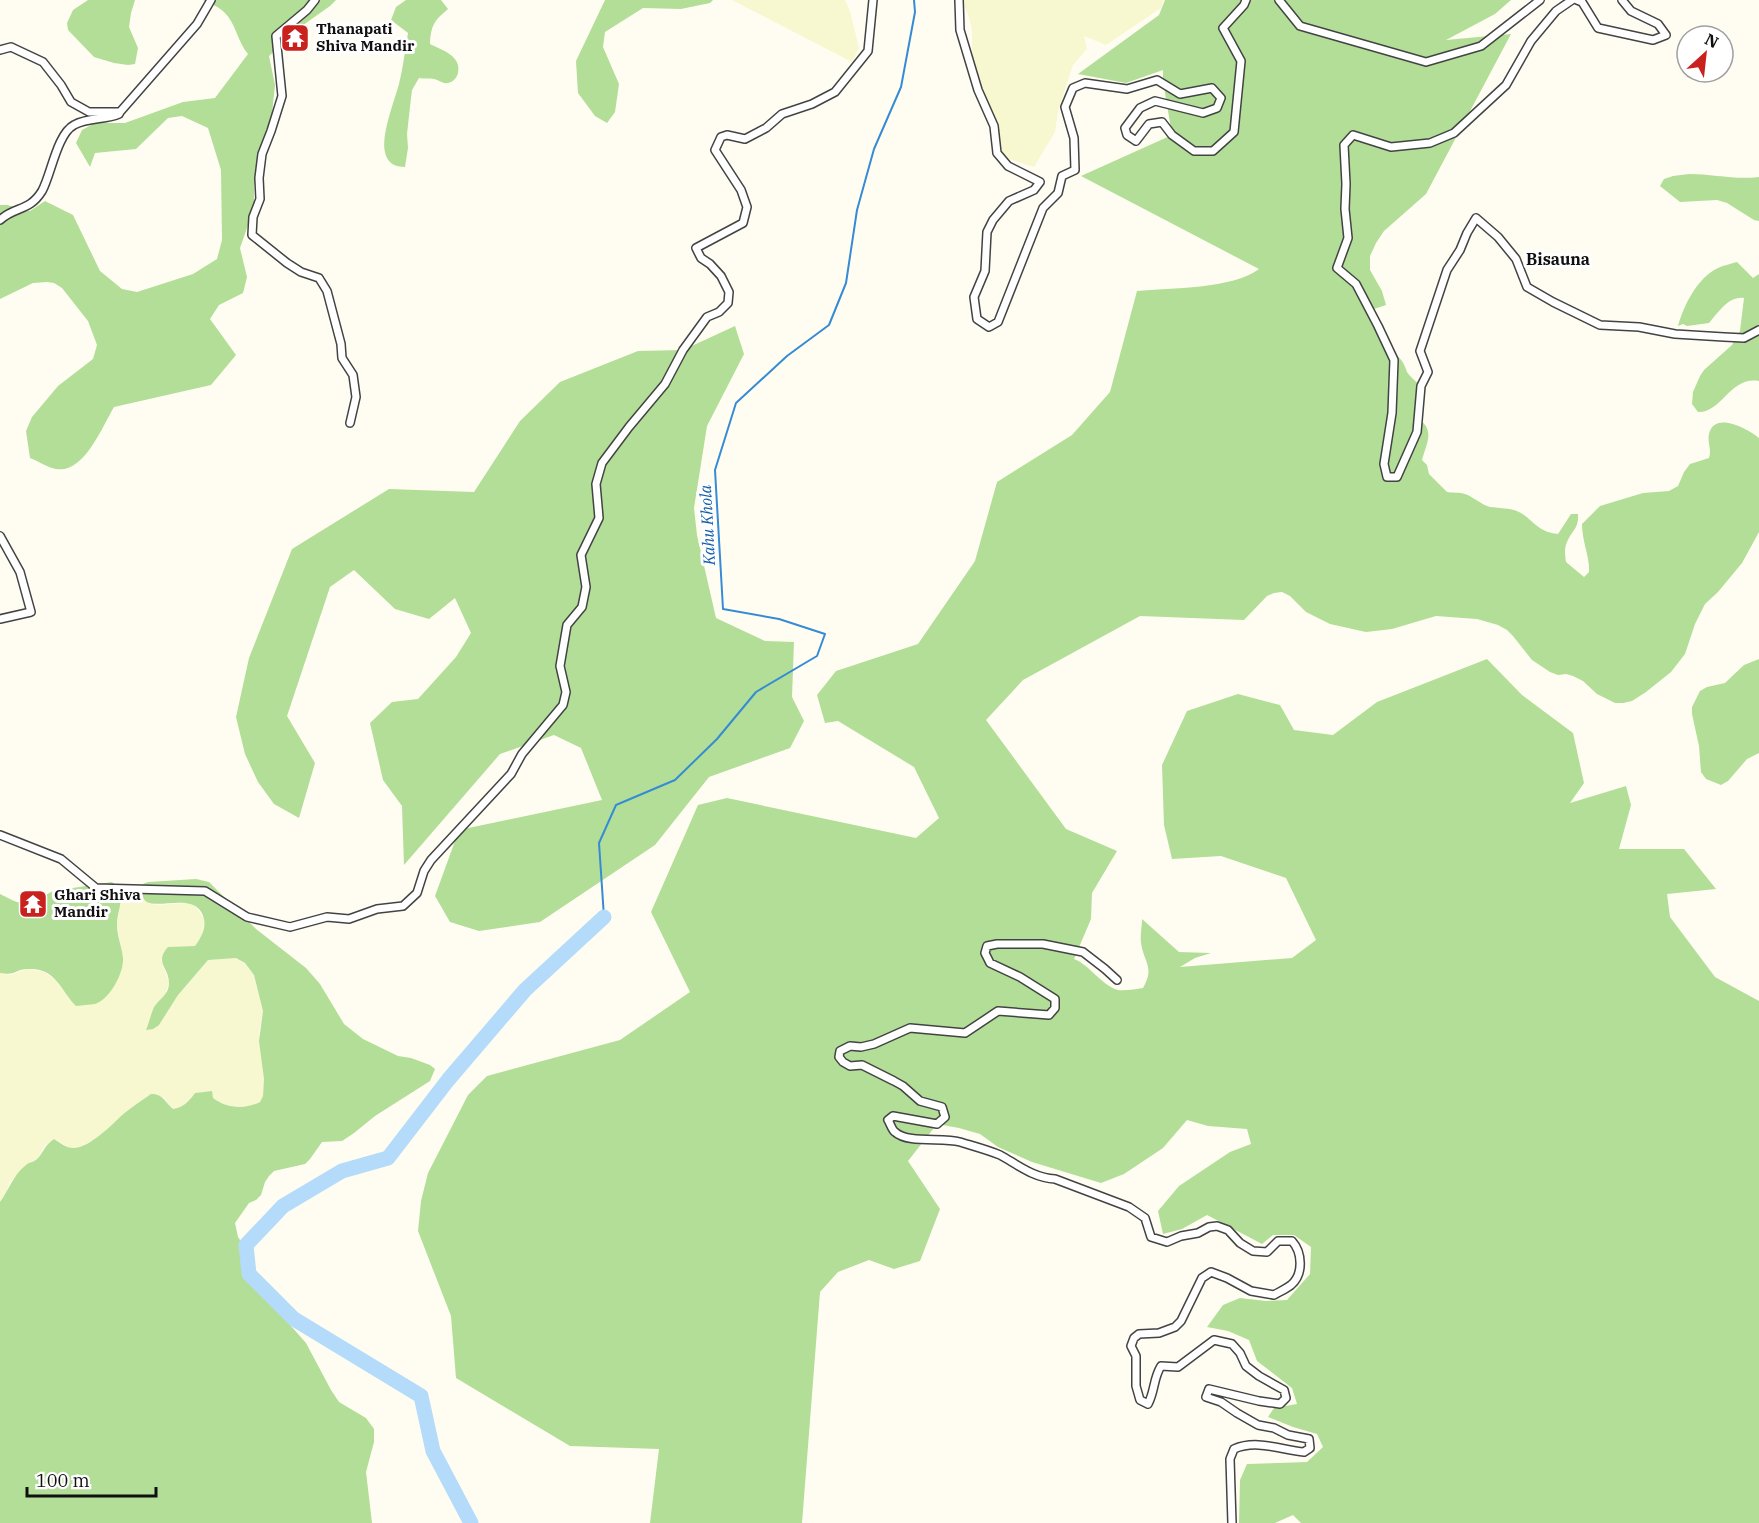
<svg xmlns="http://www.w3.org/2000/svg" width="1759" height="1523" font-family="'IBM Plex Serif',serif">
<style>
.farmland{fill:#f7f7d0}
.forest{fill:#b2de97}
.lines{fill:none;stroke-linecap:round;stroke-linejoin:round}
.stream{stroke:#368bd5;stroke-width:2}
.river{stroke:#b4dbfa;stroke-width:15}
.minor-casing{stroke:#434343;stroke-width:10}
.minor{stroke:#fff;stroke-width:7}
.labels{text-anchor:middle;stroke-width:6;stroke-linejoin:round;paint-order:stroke}
.poi-label{font-size:15px;font-weight:bold;fill:#101010;stroke:#fff;text-anchor:start}
.neighbourhood-label{font-size:16px;font-weight:bold;fill:#101010;stroke:#fff}
.water-label{font-size:16px;font-style:italic;fill:#105caa;stroke:#fff}
</style>
<rect width="100%" height="100%" fill="#fffdf2"/>
<g class="farmland">
<polygon points="732,0 845,0 850,11 859,48 852,62"/>
<polygon points="961,0 1164,0 1161,8 1106,45 1084,36 1087,49 1073,65 1058,111 1055,132 1034,167 1003,157 996,118 982,91 975,71 972,57 972,29 968,14"/>
<polygon points="143,884 141,893 144,899 150,904 157,905 191,903 196,907 204,919 203,934 195,946 168,947 161,960 169,982 165,995 155,1005 159,1025 178,995 208,960 236,958 245,964 254,975 263,1011 259,1032 264,1079 263,1096 260,1102 254,1106 240,1107 225,1105 213,1098 211,1091 195,1093 185,1104 179,1108 172,1109 164,1097 118,1120 113,1126 96,1138 77,1149 70,1148 54,1139 45,1145 38,1158 26,1165 10,1182 5,1196 0,1202 0,973 10,975 28,969 44,972 59,982 71,1001 107,995 121,972 123,958 117,926 119,912 117,886"/>
</g>
<g class="forest">
<polygon points="88,0 135,0 131,13 129,27 138,48 135,64 128,65 114,63 94,57 68,30 67,23 73,10"/>
<path d="M203,0H336L330,6L299,28L269,56L275,85L272,113L254,186V208L240,248L247,277L243,293L219,305L210,319L236,355L211,385L114,407C102,427 84,474 56,469C48,468 38,461 30,458L26,431L32,417L58,386L93,359L97,345L88,321L62,288L54,283L47,282L33,283L0,299V205H7L30,211L45,201L73,215L100,271L122,289L137,292L193,274L217,259L222,240L221,170L208,128L182,116L168,118L136,149L95,153L90,167L76,143L82,130L95,123H125L183,102L215,98L248,54C237,41 236,23 224,12C218,6 210,4 203,0Z"/>
<path d="M406,0H441L448,9C434,21 431,25 430,44C442,50 462,56 458,73C457,78 453,82 448,83C443,84 439,80 434,79C429,78 424,79 419,78L412,90L411,98L407,134L408,148L405,167C395,167 387,163 385,152C381,135 394,102 399,84C403,68 405,50 408,33L391,20L396,7Z"/>
<polygon points="605,0 713,0 710,3 681,9 643,8 605,32 603,47 619,84 615,112 607,123 595,116 578,93 576,61"/>
<path d="M1165,0H1511L1495,14L1446,40L1511,34L1426,194L1384,231L1376,243L1370,256V270L1382,291L1386,305L1371,310L1391,354C1401,356 1404,363 1407,372C1410,377 1417,382 1421,386C1416,394 1411,409 1418,417C1422,423 1427,424 1428,432C1430,439 1424,452 1422,460L1427,465L1429,474L1447,492C1452,493 1460,492 1465,494C1474,497 1480,504 1490,507C1498,508 1506,508 1514,510C1531,515 1535,532 1558,534L1571,514H1578C1579,529 1572,530 1567,542C1564,549 1565,555 1566,562L1584,577L1589,572C1590,557 1582,542 1582,524L1600,506L1643,493L1669,491L1678,486L1684,472L1690,464L1709,458C1712,449 1707,442 1709,434C1715,410 1749,430 1759,438V532L1742,563L1718,592L1705,604L1695,624L1685,654L1671,672L1646,692L1632,701L1623,703H1615L1597,694L1583,681L1573,676L1566,674L1558,675L1550,672L1532,660L1513,636L1507,630L1498,625L1477,619L1436,616L1392,629L1366,632L1330,624L1306,612L1290,596L1282,592L1274,593L1267,596L1244,620L1140,616L1023,680L986,720L1066,829L1117,851L1092,893L1091,919L1074,959C1090,965 1101,985 1118,990C1125,991 1136,989 1143,988C1155,967 1144,963 1141,943C1140,935 1142,926 1142,919L1179,952L1211,953L1195,958L1180,967L1292,958L1316,940L1286,878L1221,856L1172,859L1164,825L1162,765L1187,711L1238,694L1280,705L1294,730L1333,735L1377,702L1487,659L1522,695L1573,733L1584,783L1570,803L1626,786L1631,805L1619,849H1684L1716,889L1667,894L1670,917L1715,977L1759,1001V1523H1301L1293,1515L1275,1523H1239L1240,1480L1247,1464L1307,1462L1323,1447L1317,1434L1293,1427L1268,1417L1274,1408L1297,1404L1292,1388L1257,1361L1249,1340L1228,1331L1207,1327L1223,1305L1240,1298L1266,1301L1287,1300L1310,1274L1311,1247L1294,1235H1273L1262,1244L1207,1215L1182,1229L1163,1234L1158,1211L1179,1186L1230,1152L1251,1144L1247,1129L1208,1126L1187,1120L1163,1148L1124,1174L1101,1183L1032,1162L998,1147L980,1134L959,1128L937,1124L908,1161L940,1209L920,1261L894,1269L869,1260L838,1272L820,1292L802,1523H650L659,1449L570,1446L456,1378L451,1316L418,1231L421,1201L428,1173L468,1095L487,1076L620,1040L690,992L651,912L698,805L727,798L916,838L939,818L914,767L838,721L825,723L817,695L836,671L918,644L975,561L997,482L1072,435L1110,392L1137,291C1170,288 1233,289 1259,269L1081,176L1172,135L1163,81V70L1126,83L1078,74L1159,15Z"/>
<path d="M1689,174C1713,174 1735,180 1759,177V221L1754,220L1727,203L1717,200L1680,202L1660,186L1664,179L1673,176Z"/>
<path d="M1737,262L1753,278L1759,274V381C1730,376 1722,413 1698,412L1692,404L1693,392L1700,376L1704,370L1732,345L1740,331L1744,298C1728,296 1719,312 1709,323L1687,326L1683,324L1678,326C1684,305 1697,278 1718,268C1724,265 1731,264 1737,262Z"/>
<polygon points="735,326 744,354 707,426 694,508 697,535 716,618 765,641 794,642 792,697 804,721 790,748 709,777 655,845 540,922 479,931 450,922 435,896 459,830 602,800 581,748 554,735 500,754 404,865 402,806 383,780 370,723 392,702 418,699 456,657 471,633 455,598 429,619 395,609 354,570 330,587 287,716 315,763 299,818 274,804 258,782 245,754 236,717 249,658 292,549 389,489 474,492 520,421 560,382 638,351 683,350"/>
<polygon points="1759,659 1759,753 1747,759 1728,781 1721,785 1706,779 1701,772 1699,746 1692,714 1692,707 1700,691 1707,687 1725,683 1744,665"/>
<path d="M196,879L209,882L256,929L306,968L320,984L344,1024L363,1039L398,1056L411,1058L430,1065L435,1069L430,1081L375,1116L354,1133L342,1141L322,1142L310,1159L305,1164L274,1171L269,1176L265,1182L261,1195L256,1200L249,1203L235,1223L238,1237L249,1253L253,1272L268,1300L306,1343L331,1390L339,1402L366,1418L374,1429V1442L366,1472L372,1523H0V1202C9,1190 13,1175 26,1165C29,1162 35,1162 38,1158C46,1149 43,1147 54,1139C60,1143 68,1149 75,1148C88,1147 108,1129 117,1120C127,1110 140,1102 151,1094C163,1094 164,1101 173,1109C183,1108 189,1101 195,1093L212,1091L213,1098C226,1108 245,1110 260,1102L263,1096L264,1079L259,1041L263,1011L254,975L245,963L236,958L208,960L178,995L159,1025L153,1029L146,1030C149,1023 151,1014 154,1007C159,999 169,995 169,983C169,967 154,963 168,947L195,946C201,938 206,929 204,919C196,882 133,926 143,884L148,882Z"/>
<path d="M112,882C128,894 117,909 117,925C117,936 122,947 123,958C124,973 110,999 95,1004C89,1005 82,1005 76,1006C61,991 56,967 28,969C15,969 17,976 0,973V894L14,901L27,905L53,891Z"/>
</g>
<g class="lines">
<polyline class="stream" points="604,917 599,843 616,805 675,780 717,739 756,692 817,656 825,634 779,619 723,609 715,470 736,403 787,356 829,325 846,283 857,210 874,149 901,87 915,12 914,0"/>
<polyline class="river" points="471,1523 433,1451 421,1396 294,1319 249,1274 246,1245 283,1206 342,1171 388,1158 448,1080 525,990 604,917"/>
<g class="minor-casing">
<g id="minor">
<polyline points="315,0 307,10 276,36 282,96 271,131 262,154 259,178 260,199 253,217 252,235 287,263 301,272 319,278 327,291 341,344 342,358 353,375 356,397 350,423"/>
<polyline points="959,0 960,30 978,90 994,126 997,153 1008,166 1040,182 1034,190 1009,201 993,220 987,232 985,271 974,297 977,319 989,327 998,322 1043,208 1058,193 1062,176 1075,170 1074,138 1065,107 1073,88 1085,83 1127,89 1157,80 1180,94 1212,88 1221,98 1217,108 1203,113 1155,101 1140,108 1125,128 1127,135 1136,141 1149,124 1162,122 1172,135 1194,151 1213,151 1234,132 1241,61 1223,28 1244,5 1246,0"/>
<polyline points="1279,0 1300,26 1426,62 1481,46 1540,0"/>
<polyline points="1572,0 1556,11 1531,41 1506,85 1454,133 1430,143 1391,147 1353,135 1344,145 1346,184 1345,209 1348,238 1337,268 1356,284 1378,326 1394,360 1392,413 1384,464 1387,477 1397,477 1417,432 1421,386 1428,372 1420,351 1447,270 1460,250 1467,233 1476,218 1498,237 1516,259 1527,287 1553,302 1600,325 1639,327 1675,334 1724,337 1744,338 1759,330"/>
<polyline points="1577,0 1582,2 1598,28 1653,40 1666,35 1658,24 1631,11 1622,0"/>
<polyline points="0,50 11,47 43,62 61,85 71,102 89,112 120,112 197,24 211,0"/>
<path d="M0,220C15,206 29,212 42,191C51,175 57,134 74,125C88,117 106,120 119,114"/>
<polyline points="0,536 20,572 31,612 0,619"/>
<polyline points="0,835 61,859 96,888 205,891 247,917 290,927 327,917 349,919 377,909 403,906 417,893 424,871 431,860 511,774 522,754 563,705 566,692 560,666 567,625 582,607 586,587 581,555 599,518 596,484 602,463 629,427 665,384 683,350 707,317 719,312 728,303 729,292 721,276 710,264 701,258 696,248 743,223 747,207 741,190 715,150 721,137 727,135 745,139 766,128 782,114 812,104 835,92 868,51 873,0"/>
<path d="M1117,980L1105,969L1083,952L1043,944H997L987,946L985,953L990,963L1020,977L1055,999V1008L1049,1015L998,1011L965,1033L910,1028L874,1044L861,1047L850,1046L840,1051L839,1057L843,1062L850,1066L862,1065L894,1081L903,1086L920,1101L942,1107L945,1117L937,1124L893,1116L888,1120C890,1123 892,1130 895,1132C908,1144 942,1137 960,1142C973,1146 988,1150 1000,1155C1018,1165 1034,1178 1055,1179L1129,1207L1145,1218L1151,1237L1167,1242L1181,1236L1198,1233L1209,1227L1217,1226L1228,1230L1240,1243L1253,1251L1267,1252L1278,1241H1292C1302,1252 1304,1274 1291,1285C1286,1289 1279,1292 1274,1295L1251,1291L1227,1278L1211,1272L1202,1278L1181,1321L1175,1327L1159,1333L1139,1334L1134,1338L1131,1346L1136,1356V1386L1140,1400L1148,1404C1155,1391 1153,1379 1161,1366L1178,1367L1214,1340L1232,1344L1240,1353L1246,1366L1259,1376L1284,1390L1286,1398L1280,1404L1259,1401L1209,1389L1206,1397L1221,1402L1237,1413L1258,1425L1274,1428L1288,1435L1309,1439L1310,1448L1304,1452C1281,1450 1257,1439 1234,1449L1230,1459L1232,1523"/>
</g>
</g>
<use href="#minor" class="minor"/>
</g>
<defs>
<g id="temple-square" transform="scale(1.5)"><rect x="-9" y="-9" width="18" height="18" rx="4" fill="#c9221e" stroke="#fff"/><path d="M0-6L5-2H3V0L6.5 2.5H4V6H1.5V3h-3V6H-4V2.5H-6.5L-3 0V-2H-5Z" fill="#fff"/></g>
</defs>
<g fill-rule="evenodd">
<use href="#temple-square" x="295" y="38"/>
<use href="#temple-square" x="33" y="904"/>
</g>
<g class="labels">
<g class="poi-label">
<text x="316" y="34">Thanapati<tspan x="316" dy="17">Shiva Mandir</tspan></text>
<text x="54" y="900">Ghari Shiva<tspan x="54" dy="17">Mandir</tspan></text>
</g>
<g class="neighbourhood-label">
<text x="1558" y="265">Bisauna</text>
</g>
<g class="water-label">
<text transform="translate(707 525) rotate(-93)" y="6">Kahu Khola</text>
</g>
</g>
<g transform="translate(1705 54) rotate(27)"><circle r="28" fill="#ffffff" stroke="#9f9f9f" stroke-width="1.5"/>
<path d="M0-4.5L10 22L0 15L-10 22Z" fill="#c9221e"/>
<text y="-9" font-size="16" font-weight="bold" text-anchor="middle" fill="#101010">N</text>
</g>
<path d="M27 1487v9h129v-9" fill="none" stroke="#101010" stroke-width="3"/>
<text x="36" y="1487" font-size="18" fill="#101010" stroke="#ffffff" stroke-width="4.5" paint-order="stroke">100 m</text>
</svg>
